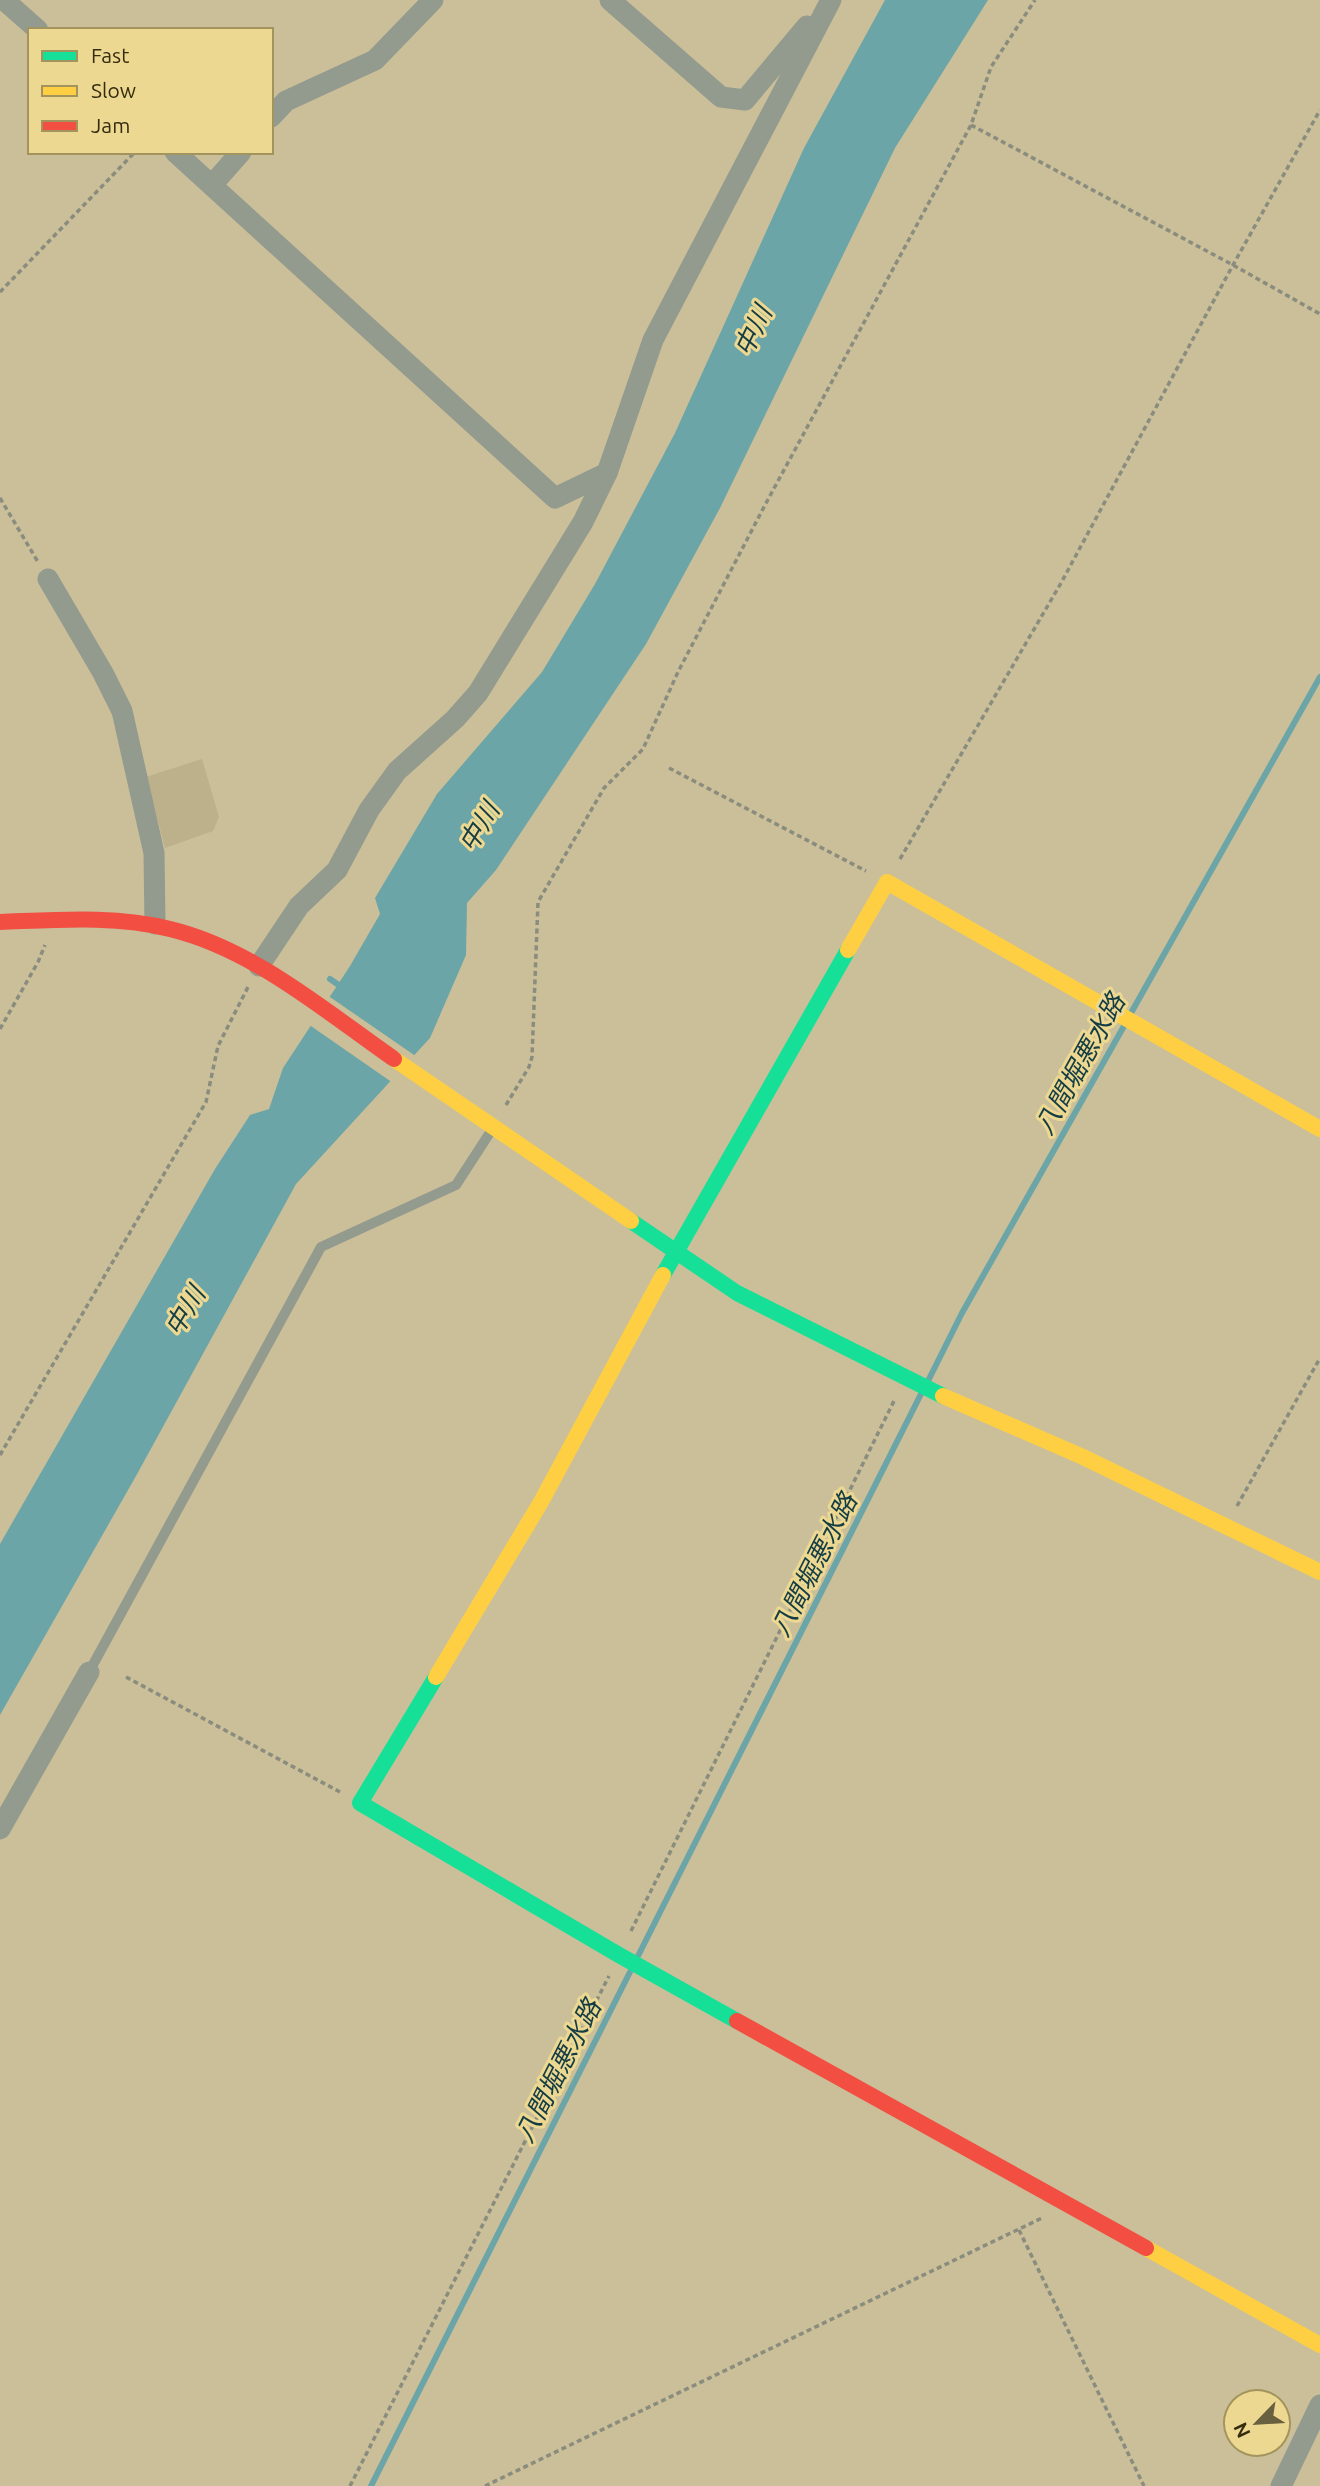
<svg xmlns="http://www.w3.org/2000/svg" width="1320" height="2486" font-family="Ubuntu,'Noto Sans JP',sans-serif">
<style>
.green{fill:#bcb18b}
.water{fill:#6ca5a7}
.pier{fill:#cabf99}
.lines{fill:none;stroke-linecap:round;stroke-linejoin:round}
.stream{stroke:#6ca5a7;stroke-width:6}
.path{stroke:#8a8c7d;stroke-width:3.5;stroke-dasharray:5 3.5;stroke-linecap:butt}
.lane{stroke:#939a8e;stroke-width:10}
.street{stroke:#939a8e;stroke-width:21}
.fast{stroke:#16e098;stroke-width:16}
.slow{stroke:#ffcf43;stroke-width:16}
.jam{stroke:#f24e42;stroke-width:16}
.labels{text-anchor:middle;stroke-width:6;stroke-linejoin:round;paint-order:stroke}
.water-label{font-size:26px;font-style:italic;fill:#143c45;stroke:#edd891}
</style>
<rect width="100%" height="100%" fill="#cabf99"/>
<polygon class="green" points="202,759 219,817 213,831 165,848 146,777"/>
<polygon class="water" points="885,0 988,0 895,148 720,508 646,644 496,870 467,903 466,955 430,1038 296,1184 136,1476 0,1715 0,1544 215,1169 250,1115 269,1109 283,1068 350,966 380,914 375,898 437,794 542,672 595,584 675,433 804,148"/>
<polygon class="pier" points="327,995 417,1057 393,1083 308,1024"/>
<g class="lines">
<g class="stream">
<polyline points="330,979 343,988"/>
<polyline points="1131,1013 1320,677"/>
<polyline points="928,1381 962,1313 1124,1026"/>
<polyline points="638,1956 921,1394"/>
<polyline points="371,2486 630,1972"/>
</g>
<g class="path">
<polyline points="971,125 1233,265 1320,314"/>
<polyline points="0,292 135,152"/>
<polyline points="0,498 38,562"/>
<polyline points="669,768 866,871"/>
<polyline points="900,859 1061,583 1233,265 1320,110"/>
<polyline points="0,1029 38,962 45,945"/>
<polyline points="506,1105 529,1067 532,1057 538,902 604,788 643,749 678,672 765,505 971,125 991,67 1035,0"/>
<polyline points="0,1455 206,1102 218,1046 248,987"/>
<polyline points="1237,1506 1320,1358"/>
<polyline points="126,1677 340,1792"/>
<polyline points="631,1931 895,1399"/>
<polyline points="1019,2230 1144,2486"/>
<polyline points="350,2486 609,1976"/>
<polyline points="485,2486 1042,2218"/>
</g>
<polyline class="lane" points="89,1672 321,1247 456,1185 491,1131"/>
<g class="street">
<polyline points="4,0 38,30"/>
<polyline points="610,0 721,97 745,100 807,26"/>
<polyline points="271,117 286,101 375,60 433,0"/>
<polyline points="175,152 555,498 607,473"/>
<polyline points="212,185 241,152"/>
<polyline points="48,579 103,673 122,711 154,853 155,924"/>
<polyline points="259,966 299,906 337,870 369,810 397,771 455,719 478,693 583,522 607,473 653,340 831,0"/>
<polyline points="0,1829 89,1672"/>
<polyline points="1281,2486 1320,2405"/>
</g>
<g class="fast">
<polyline points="631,1221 737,1293 943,1396"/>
<polyline points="663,1275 848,950"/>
<polyline points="436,1677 360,1803 619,1955 737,2021"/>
</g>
<g class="slow">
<polyline points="848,950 887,882 1320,1129"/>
<polyline points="394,1059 631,1221"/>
<polyline points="943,1396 1083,1457 1320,1572"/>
<polyline points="436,1677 541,1502 663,1275"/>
<polyline points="1146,2248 1320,2345"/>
</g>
<g class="jam">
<path d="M0,922C56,920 115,915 170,929C253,949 325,1011 394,1059"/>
<polyline points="737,2021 1146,2248"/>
</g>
</g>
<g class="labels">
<g class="water-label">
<text transform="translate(753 331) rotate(-64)" y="9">中川</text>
<text transform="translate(479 827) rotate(-59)" y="9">中川</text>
<text transform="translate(1080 1064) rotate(-61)" y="9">八間堀悪水路</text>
<text transform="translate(185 1311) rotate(-59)" y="9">中川</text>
<text transform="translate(814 1565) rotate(-63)" y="9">八間堀悪水路</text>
<text transform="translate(558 2071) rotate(-63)" y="9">八間堀悪水路</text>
</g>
</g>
<rect x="28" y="28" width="245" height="126" fill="#edd891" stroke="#a3945d" stroke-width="2"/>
<rect x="42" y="51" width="35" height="10" fill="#16e098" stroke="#a3945d" stroke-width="2"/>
<text x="91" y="63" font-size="21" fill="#352d0f">Fast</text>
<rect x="42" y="86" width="35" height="10" fill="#ffcf43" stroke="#a3945d" stroke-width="2"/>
<text x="91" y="98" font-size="21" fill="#352d0f">Slow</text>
<rect x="42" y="121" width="35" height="10" fill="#f24e42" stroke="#a3945d" stroke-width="2"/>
<text x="91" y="133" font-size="21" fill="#352d0f">Jam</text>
<g transform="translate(1257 2423) rotate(245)"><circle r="33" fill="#edd891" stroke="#a3945d" stroke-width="2"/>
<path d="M0-5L12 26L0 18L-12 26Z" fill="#69603f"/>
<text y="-10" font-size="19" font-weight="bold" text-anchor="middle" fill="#352d0f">N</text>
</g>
</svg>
